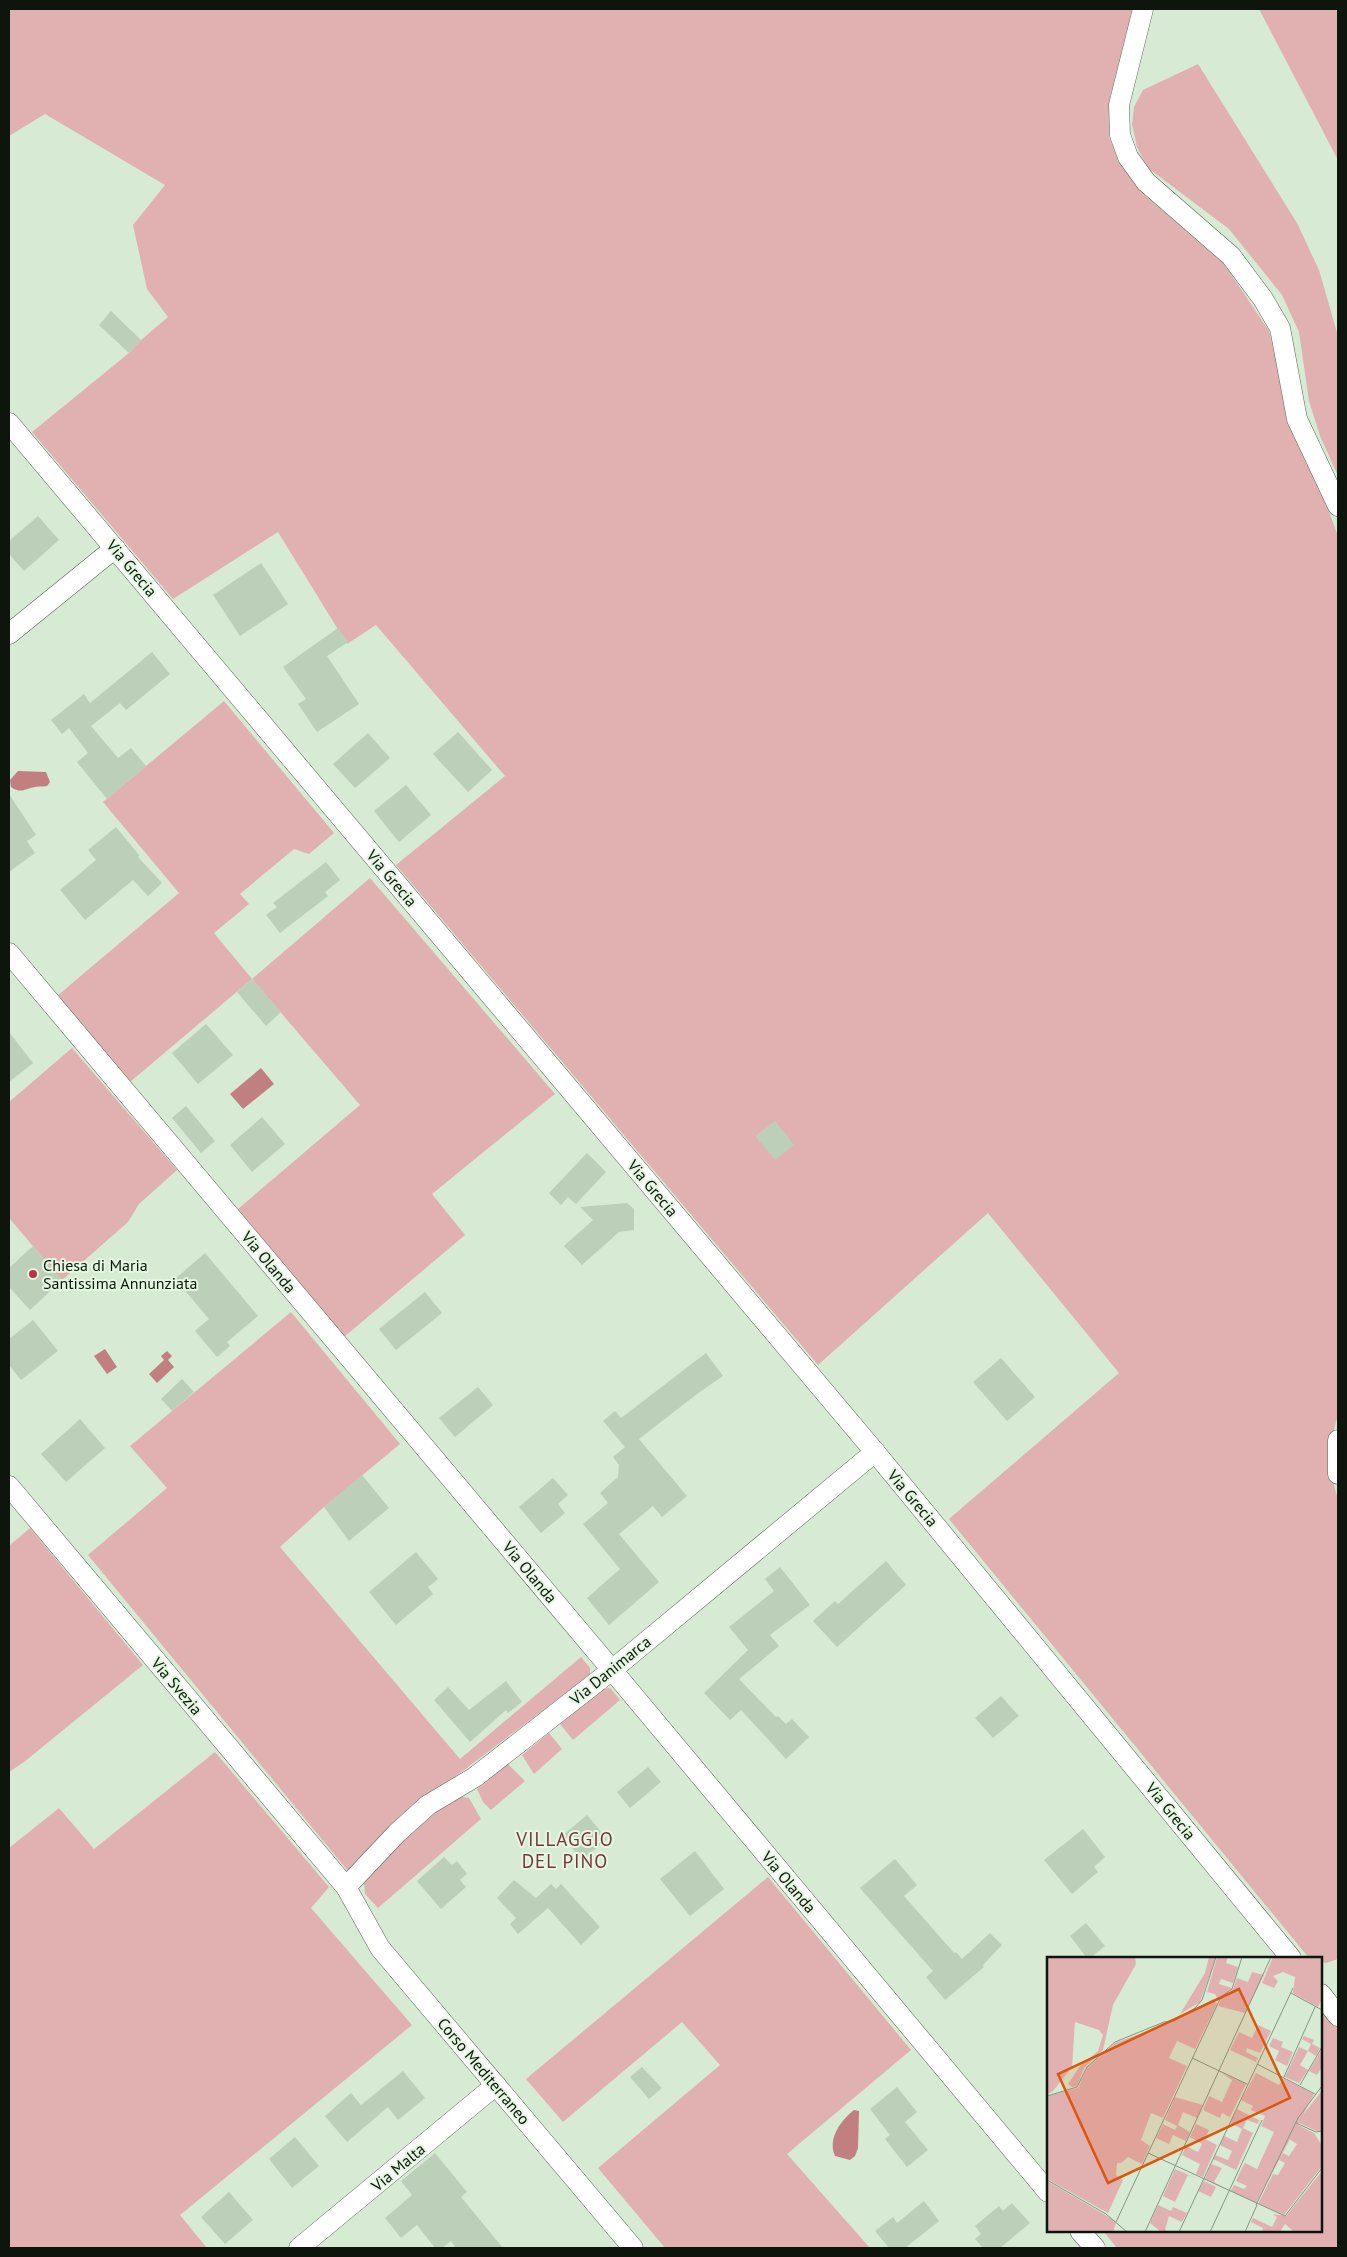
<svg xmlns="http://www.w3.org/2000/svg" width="1347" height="2257" font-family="'PT Sans',sans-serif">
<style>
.green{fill:#e1b1b2}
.water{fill:#c17f82}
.building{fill:#bccfb9}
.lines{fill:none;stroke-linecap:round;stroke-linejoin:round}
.minor-casing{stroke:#576855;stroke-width:21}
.minor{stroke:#fff;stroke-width:20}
.poi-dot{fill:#bf2f48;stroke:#e4f8e1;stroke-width:2}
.labels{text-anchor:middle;stroke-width:4;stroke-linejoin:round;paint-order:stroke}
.street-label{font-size:16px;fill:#0e150d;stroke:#e4f8e1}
.poi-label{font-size:16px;fill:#0e150d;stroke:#e4f8e1;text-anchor:start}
.quarter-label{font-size:19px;letter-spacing:1px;fill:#7b343b;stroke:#e4f8e1}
.inset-road{fill:none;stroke:#879584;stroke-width:1}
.view{fill:#dd560c;fill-opacity:0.15;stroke:#dd560c;stroke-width:2.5}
.inset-edge{fill:none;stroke:#0e150d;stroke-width:2.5}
</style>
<rect width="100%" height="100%" fill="#d7ead4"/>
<g class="green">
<path d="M9,9H1134L1110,97L1109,137L1122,167L1142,193L1223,262L1269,331L1282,384L1338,536V1415C1328,1449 1328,1466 1338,1499V1959L1326,1963L1321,1962V1958H1309L949,1519L1119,1373L988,1213L818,1365L396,865L505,776L376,625L347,644L278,532L173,599L32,432L129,353L141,340L168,317L147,289L133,225L165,185L45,114L9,136Z"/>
<polygon points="1259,9 1338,9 1338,160"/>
<polygon points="1198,64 1297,223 1319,270 1338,336 1338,476 1320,436 1309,401 1299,332 1282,295 1229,229 1148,168 1137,147 1132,124 1134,107 1143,90"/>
<polygon points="224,701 334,833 309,854 294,849 240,894 249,904 214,933 252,979 370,878 555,1094 432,1194 465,1235 344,1337 238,1209 360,1105 252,979 130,1082 57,996 179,893 103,802"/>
<polygon points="72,1048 177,1170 139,1204 128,1222 62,1280 9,1218 9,1102"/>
<polygon points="291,1312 400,1444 324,1507 280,1547 460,1759 581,1657 590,1668 590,1675 415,1807 348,1871 88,1555 167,1488 130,1446"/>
<polygon points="30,1528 143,1665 24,1762 9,1772 9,1546"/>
<polygon points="610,1688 620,1700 573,1740 560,1724 603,1689"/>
<polygon points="549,1733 562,1749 534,1774 522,1755"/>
<polygon points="215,1752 329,1887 311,1908 412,2025 180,2215 207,2248 9,2248 9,1848 59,1808 94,1849"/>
<polygon points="508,1764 525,1781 491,1810 483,1802 477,1789"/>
<polygon points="457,1796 469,1798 481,1819 378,1908 365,1894 364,1883 386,1853 403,1834"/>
<polygon points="768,1877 911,2050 787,2154 870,2248 665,2248 598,2168 720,2065 682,2022 563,2122 526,2079"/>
<polygon points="1321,2005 1338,2026 1338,2248 1117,2248 1103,2231 1321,2231"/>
</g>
<g class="water">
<path d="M18,771L46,772L50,782L47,786C43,787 39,786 35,787C24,789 21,794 11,787L10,780Z"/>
<polygon points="261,1068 274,1084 243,1109 230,1094"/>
<polygon points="105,1349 117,1367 107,1374 94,1356"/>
<polygon points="167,1351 172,1356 168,1360 174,1367 157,1383 149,1374 164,1360 161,1356"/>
<path d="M854,2110L859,2111L858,2148L855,2156L850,2160L835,2156C827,2139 841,2120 854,2110Z"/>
</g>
<g class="building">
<polygon points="111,311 141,340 129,353 99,325"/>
<polygon points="38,516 59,540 24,571 9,554 9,541"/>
<polygon points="261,563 288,604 240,636 213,595"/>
<polygon points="338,628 348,642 327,656 359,704 317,732 298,704 306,699 283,667"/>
<polygon points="152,652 170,674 126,710 120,703 91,726 118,758 131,748 146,766 107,799 77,762 88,753 69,728 62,734 51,720 84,694 90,703"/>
<polygon points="458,732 492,770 468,792 433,754"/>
<polygon points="368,733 390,758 355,788 333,764"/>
<polygon points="406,785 431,815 399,842 374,811"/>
<polygon points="9,794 36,835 27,841 35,853 9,872"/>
<polygon points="116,827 139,855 138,857 162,883 148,896 133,880 85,920 60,890 96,860 88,850"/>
<polygon points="326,862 340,880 325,892 328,896 280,933 266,915 277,907 273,903"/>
<polygon points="252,979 281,1012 266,1026 237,992"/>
<polygon points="206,1024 233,1055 198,1084 172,1053"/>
<polygon points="9,1032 33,1063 9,1082"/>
<polygon points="186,1106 215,1141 201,1153 172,1118"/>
<polygon points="262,1117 285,1144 252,1172 230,1145"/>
<polygon points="775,1121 794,1145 775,1160 755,1136"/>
<polygon points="587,1153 606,1172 576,1204 568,1197 561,1205 549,1193"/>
<polygon points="627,1203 634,1209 634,1230 619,1232 582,1265 564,1246 593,1220 580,1207"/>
<polygon points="33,1246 62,1280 30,1310 9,1287 9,1268"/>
<polygon points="205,1253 258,1316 227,1342 230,1346 217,1357 195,1331 209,1319 175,1279"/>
<polygon points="425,1292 442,1313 396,1350 379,1329"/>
<polygon points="33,1320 58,1351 21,1380 9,1365 9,1339"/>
<polygon points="706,1353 723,1376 697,1394 639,1439 687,1496 662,1517 653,1506 619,1534 659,1582 609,1625 587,1598 620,1569 583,1524 608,1503 600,1493 618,1477 619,1465 613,1457 625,1447 603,1421 615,1411 621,1418"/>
<polygon points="1001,1358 1035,1397 1007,1421 973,1382"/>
<polygon points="182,1379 194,1392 172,1411 161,1399"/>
<polygon points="478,1387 493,1405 455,1437 439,1418"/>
<polygon points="80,1419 105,1448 66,1482 41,1454"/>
<polygon points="362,1475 389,1508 349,1541 324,1507"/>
<polygon points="553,1478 568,1495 558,1504 565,1513 541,1533 519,1507"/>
<polygon points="416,1552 438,1579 428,1587 433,1594 396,1625 369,1592"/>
<polygon points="886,1561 906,1585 837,1647 813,1621 835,1601 838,1604"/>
<polygon points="780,1567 810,1605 770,1635 779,1646 739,1679 776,1717 778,1716 786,1724 792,1719 809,1737 786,1759 741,1710 730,1720 704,1693 748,1650 729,1627 774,1591 765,1579"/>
<polygon points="506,1681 522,1702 508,1713 506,1710 470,1742 434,1700 448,1687 469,1710"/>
<polygon points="1001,1696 1019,1716 993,1738 975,1718"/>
<polygon points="648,1767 661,1782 630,1808 617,1792"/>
<polygon points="587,1815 607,1839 582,1860 562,1836"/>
<polygon points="1083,1829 1105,1857 1094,1867 1098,1872 1072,1894 1044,1860"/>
<polygon points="695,1851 724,1889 690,1916 660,1879"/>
<polygon points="444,1857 452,1865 457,1861 467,1874 460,1880 466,1887 441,1909 417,1881"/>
<polygon points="895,1859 917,1885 904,1896 954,1953 956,1952 962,1959 990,1933 1002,1945 983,1965 984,1967 945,2000 926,1977 933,1971 860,1888"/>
<polygon points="514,1880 536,1898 551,1884 556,1889 561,1884 600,1927 581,1945 548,1908 518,1934 510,1924 516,1918 497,1898"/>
<polygon points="1086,1923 1105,1946 1090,1958 1087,1958 1070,1936"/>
<polygon points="642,2067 662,2088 649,2099 630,2077"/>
<polygon points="403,2071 425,2098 398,2120 388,2107 347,2142 325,2116 351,2093 361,2105"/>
<polygon points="897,2087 917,2112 905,2122 928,2150 907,2167 885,2139 890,2135 870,2109"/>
<polygon points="295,2137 319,2166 292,2188 269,2159"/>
<polygon points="435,2153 467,2192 461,2197 503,2248 456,2248 451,2241 442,2248 435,2248 417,2225 401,2238 385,2218 412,2195 401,2181"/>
<polygon points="229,2192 253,2220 225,2244 201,2217"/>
<polygon points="924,2201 939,2221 905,2248 889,2248 875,2231 893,2217 897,2223"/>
<polygon points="1012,2203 1030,2223 1000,2248 983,2248 975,2239 981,2234 975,2226 999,2206 1003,2211"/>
</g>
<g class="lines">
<g class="minor-casing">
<g id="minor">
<polyline points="1143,9 1119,105 1120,135 1128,157 1146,182 1231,256 1263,299 1280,328 1297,419 1338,506"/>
<polyline points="9,423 875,1452 1291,1958"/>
<polyline points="9,634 115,548"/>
<polyline points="9,953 612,1670 1048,2192"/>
<polyline points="1338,1440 1338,1474"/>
<polyline points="9,1486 346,1887 380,1948 633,2248"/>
<polyline points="346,1887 397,1833 428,1805 475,1777 612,1670 875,1452"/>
<polyline points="1321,1994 1338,2016"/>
<polyline points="1080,2231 1095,2248"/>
<polyline points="299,2248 496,2085"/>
</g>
</g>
<use href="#minor" class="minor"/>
</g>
<circle class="poi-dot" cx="33" cy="1274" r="5"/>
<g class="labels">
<g class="street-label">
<text transform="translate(132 568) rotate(50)" y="6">Via Grecia</text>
<text transform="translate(392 878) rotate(50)" y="6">Via Grecia</text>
<text transform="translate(653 1188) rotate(50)" y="6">Via Grecia</text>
<text transform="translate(269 1262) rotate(50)" y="6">Via Olanda</text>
<text transform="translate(913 1498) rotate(50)" y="6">Via Grecia</text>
<text transform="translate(530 1572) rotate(50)" y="6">Via Olanda</text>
<text transform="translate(610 1670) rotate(-39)" y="6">Via Danimarca</text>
<text transform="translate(177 1686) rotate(50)" y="6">Via Svezia</text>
<text transform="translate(1171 1811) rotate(51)" y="6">Via Grecia</text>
<text transform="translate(789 1882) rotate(50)" y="6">Via Olanda</text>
<text transform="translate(484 2071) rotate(50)" y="6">Corso Mediterraneo</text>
<text transform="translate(398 2167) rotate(-40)" y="6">Via Malta</text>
</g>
<g class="poi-label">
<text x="43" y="1271">Chiesa di Maria<tspan x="43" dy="18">Santissima Annunziata</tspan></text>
</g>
<g class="quarter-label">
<text x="565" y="1846">VILLAGGIO<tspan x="565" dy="22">DEL PINO</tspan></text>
</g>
</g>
<g transform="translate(1047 1957)">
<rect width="275" height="275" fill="#d7ead4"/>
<path d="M0,0H88L89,7L66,48L56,93L37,111L30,129L25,130L21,127L33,109L51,94L56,78L52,73L28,65L25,110L6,134L0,138ZM162,0H169L153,45L133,57L158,16ZM170,0H181L179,6L191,10L186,26L174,22L172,27L185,31L172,44L168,37L160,35ZM226,0H275V42L271,50L246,36L248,20L236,15L226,19L231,24L227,31L215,26ZM205,15L217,18L198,56L171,49L175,41L186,32L190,21L201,25ZM166,42L170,47L148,92L130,84L122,101L140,109L116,161L104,156L94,183L103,189L95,207L81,200L74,206H70L69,218L76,223L61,256L0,222V139L31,131L40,111L68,86L127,64ZM211,68L224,74L213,96L200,91L199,95L211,101L209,105L183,93L192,75L205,81ZM257,79L267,83L265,87L273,91L269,99L261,94L253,108L261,113L252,126L238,120L252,90L261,94L264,87L255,82ZM226,81L236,85L234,90L246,95L240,109L228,103L232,94L222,89ZM275,92V110L270,118L262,114ZM173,115L199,127L183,160L175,156L173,161L156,153L162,139L175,145L185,123ZM209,116L232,128L236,121L267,137L209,246L184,234L187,228L197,232L200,229L189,224L193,215L198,206L210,212L227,175L214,169L218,159L204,153L206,149L194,143ZM274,135L275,173L272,175L250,165ZM128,140L156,148L150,161L136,155L131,168L143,175L139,184L126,178L122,187L109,181L116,167L128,173L130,169L118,163ZM190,152L212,163L211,167L200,163L196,171L206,176L189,213L166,202L168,198L181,203L185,194L173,188L177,179L190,185L195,172L183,166ZM149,167L162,173L158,182L170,188L156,220L149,217L153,207L135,198L139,189L151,195L155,187L143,180ZM249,167L267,176L275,189V209L237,258L211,247L226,217L231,218L238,206L232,203L236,196L242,199L250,187L242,182ZM164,207L175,211L167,225L180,233L158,222ZM128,212L154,223L141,218L128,245L116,239ZM275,214V275H247L238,267L233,275H215L216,271L204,265L206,261L225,270L230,260L226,257L239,259ZM0,224L65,262L69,266L66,275H0ZM157,224L169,230L164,240L151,234ZM111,248L124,254L126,250L140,256L135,265L122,259L118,273L121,275H114L103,266Z" fill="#e1b1b2"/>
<path class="inset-road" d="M244,36L275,53M145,101L200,127M210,107L268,137M237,120L268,50M253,128L275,90M0,139L30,130L40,110L68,85L117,65L127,64L148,51L155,43L169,0M249,166L269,175L275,174M101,196L238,259L275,211M0,223L59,257L80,275M209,248L251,161L275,129M69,265L174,40L185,32L195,0M98,275L224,0M132,275L246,31M163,275L215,163M198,275L210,248"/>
<path class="view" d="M192,32L243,141L61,226L11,117Z"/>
<rect width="275" height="275" class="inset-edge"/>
</g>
<rect width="1347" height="2257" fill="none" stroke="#0e150d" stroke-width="20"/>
</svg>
